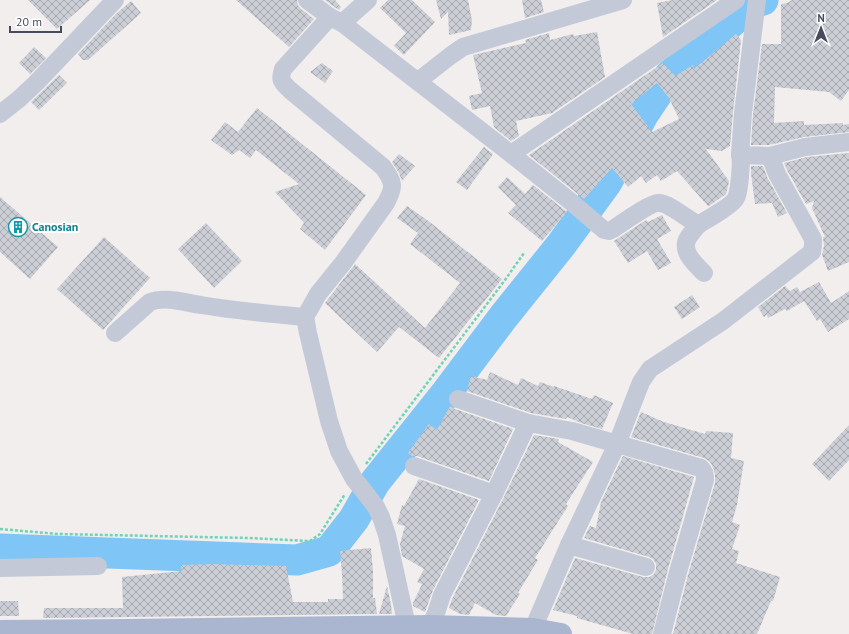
<svg xmlns="http://www.w3.org/2000/svg" width="849" height="634" font-family="'PT Sans',sans-serif">
<style>
.lines{fill:none;stroke-linecap:round;stroke-linejoin:round}
.river{stroke:#7fc5f5;stroke-width:31}
.building{fill:url(#building-cross-hatch);fill-rule:evenodd}
.path{stroke:#6bd5b6;stroke-width:2.5;stroke-dasharray:3 2;stroke-linecap:butt}
.minor{stroke:#c3c9d7;stroke-width:18}
.major{stroke:#aab6d0;stroke-width:22}
.labels{text-anchor:middle;stroke-width:4;stroke-linejoin:round;paint-order:stroke}
.culture-label{font-size:12px;font-weight:bold;fill:#0d838f;stroke:#fff;text-anchor:start}
</style>
<defs>
<pattern id="building-cross-hatch" width="8" height="8" patternUnits="userSpaceOnUse"><rect width="8" height="8" fill="#ccced6"/><path d="M0 0l8 8M0 8l8-8" fill="none" stroke="#a7a9b1"/></pattern>
</defs>
<rect width="100%" height="100%" fill="#f1eeed"/>
<g class="lines">
<polyline class="river" points="0,549 297,560 329,551 354,519 375,482 443,397 504,316 561,245 607,182 643,115 669,76 734,20 747,5 763,0"/>
</g>
<g class="building">
<polygon points="28,0 90,0 57,29"/>
<polygon points="236,0 297,0 298,5 300,8 314,19 289,47"/>
<polygon points="325,0 335,0 341,7 339,10"/>
<polygon points="388,0 412,0 435,22 404,55 394,46 406,33 380,8"/>
<polygon points="436,0 468,0 472,20 471,30 449,35 448,12 441,19"/>
<polygon points="522,0 541,0 544,12 525,18"/>
<polygon points="673,0 717,0 663,37 657,3"/>
<polygon points="792,0 849,0 849,90 841,101 829,92 775,87 774,123 804,121 804,125 843,123 843,125 849,124 849,132 804,137 769,145 751,145 753,114 762,44 781,44 781,4 787,3"/>
<polygon points="131,1 141,13 88,60 83,60 78,54 117,13"/>
<polygon points="597,32 605,77 552,113 516,121 519,136 511,141 494,127 490,106 472,110 469,96 482,93 473,55 526,43 525,40 549,33 550,40 573,34 574,36"/>
<path d="M736,34L741,40L733,112L730,146L722,151L706,149L729,181L728,186L726,194L709,206H708L677,171L661,181L657,175L646,183L641,176L628,187L612,168L584,199L529,155L663,63L675,76L693,65L694,69ZM657,83L669,98L679,119L652,132L631,104Z"/>
<polygon points="34,47 46,58 30,74 19,63"/>
<polygon points="322,63 333,71 325,83 310,72"/>
<polygon points="59,75 67,83 39,110 31,102"/>
<polygon points="257,108 366,195 325,250 300,229 304,223 275,192 299,184 256,150 250,158 239,150 232,155 211,140 225,122 238,132"/>
<polygon points="484,147 493,154 467,190 456,182"/>
<polygon points="849,153 849,262 828,271 822,255 824,246 823,237 825,237 812,208 814,201 806,204 787,170 784,163 807,157"/>
<polygon points="399,154 415,166 402,181 399,173 392,162"/>
<polygon points="751,166 763,166 768,179 787,213 778,217 772,203 755,204 751,173"/>
<polygon points="507,177 525,194 533,185 567,212 542,241 508,213 516,205 498,187"/>
<polygon points="0,197 58,247 30,279 0,252"/>
<polygon points="407,206 427,220 502,279 439,358 399,327 377,352 325,303 355,264 425,328 460,283 410,244 418,233 397,218"/>
<polygon points="662,215 671,231 657,239 671,263 658,270 647,251 628,263 614,241 646,220 648,222"/>
<polygon points="206,223 242,261 214,288 178,249"/>
<polygon points="104,237 150,278 103,330 57,289"/>
<polygon points="819,282 831,303 849,291 849,319 828,332 820,319 817,321 804,301 787,311 785,309 768,318 767,315 764,317 758,307 785,286 790,291 797,287 800,292"/>
<polygon points="692,295 700,307 682,319 674,307"/>
<polygon points="490,372 518,385 521,378 538,386 540,382 554,387 554,386 592,399 594,395 613,403 602,429 581,423 567,417 566,419 531,413 467,391 471,376 487,380"/>
<polygon points="450,406 455,409 513,429 489,481 417,456 412,456 408,453 429,424 437,430"/>
<polygon points="641,412 664,422 705,434 706,431 733,433 731,458 744,461 737,505 732,522 740,525 732,549 739,551 736,563 780,577 773,601 771,601 757,634 673,634 688,575 715,483 715,474 712,465 709,461 704,458 631,437"/>
<polygon points="849,425 849,460 829,481 812,464"/>
<polygon points="534,435 559,439 558,442 593,462 566,504 568,506 535,558 538,560 518,593 520,594 506,616 496,615 475,603 469,615 460,614 449,608 452,599 503,499"/>
<polygon points="623,456 694,477 668,569 652,634 633,634 577,618 577,616 553,610 575,558 643,577 649,577 653,575 656,570 656,564 653,559 649,557 584,538 590,526 596,528 601,502"/>
<polygon points="419,479 479,500 433,590 425,612 413,606 413,603 422,584 417,582 424,569 402,556 400,544 405,526 397,524 402,505 404,506"/>
<polygon points="371,548 373,571 373,598 375,598 377,614 43,618 44,608 123,608 122,577 182,571 181,565 213,564 286,566 293,602 328,602 328,599 343,599 342,574 340,551"/>
<polygon points="387,586 391,604 392,614 379,614"/>
<polygon points="0,601 18,601 19,616 0,616"/>
</g>
<g class="lines">
<g class="path">
<polyline points="366,464 505,280 524,253"/>
<polyline points="0,529 58,534 249,538 310,541 320,534 345,494"/>
</g>
<g class="minor">
<polyline points="307,0 330,17"/>
<path d="M368,0L342,23L330,17L283,69C279,81 282,82 290,90L383,167C394,183 395,186 386,203L343,263L318,294L305,317L308,333L329,421L339,451L354,479L363,490L376,507L381,517L387,535L407,626L410,634"/>
<polyline points="757,0 743,113 740,155 770,156"/>
<path d="M342,23L511,154L570,201L604,230L609,231L613,229C621,224 650,203 658,203C668,202 689,220 698,225C706,220 733,205 736,198C739,192 739,184 740,177C740,169 742,163 740,155"/>
<polyline points="418,81 450,56 463,47 623,0"/>
<polyline points="0,114 19,99 36,83 115,0"/>
<polyline points="511,154 736,0"/>
<path d="M698,225C695,229 691,233 688,238C680,251 695,264 704,273"/>
<path d="M115,333L150,302C165,296 186,303 201,305C236,311 271,314 305,317"/>
<path d="M458,399L528,423L572,431L701,468C705,472 705,475 705,480L678,572L662,634"/>
<polyline points="414,466 494,494"/>
<polyline points="569,545 646,567"/>
<polyline points="0,568 98,566"/>
<polyline points="533,629 569,545 617,444 641,382 650,369 723,321 812,252 813,246 813,239 777,174 770,156 805,147 849,142"/>
<polyline points="431,634 430,626 436,613 442,595 494,494 528,423"/>
</g>
<polyline class="major" points="0,631 128,630 430,626 533,629 561,634"/>
</g>
<defs>
<g id="building-ring" transform="scale(1)"><circle r="9.5" fill="#fff" stroke="#0f9aa8" stroke-width="1.5"/><path d="M-4-6H4V6H1V3H-1V6H-4ZM-2.5-4.3h1.7v1.8h-1.7ZM.8-4.3h1.7v1.8H.8ZM-2.5-1h1.7V.8h-1.7ZM.8-1h1.7V.8H.8Z" fill="#0f9aa8"/></g>
</defs>
<g fill-rule="evenodd">
<use href="#building-ring" x="18" y="227"/>
</g>
<g class="labels">
<g class="culture-label">
<text x="32" y="231">Canosian</text>
</g>
</g>
<g transform="translate(821 28)" stroke="#ffffff" stroke-width="3" paint-order="stroke">
<path d="M0-3L7 15L0 10L-7 15Z" fill="#444c5d"/>
<text y="-6" font-size="11" font-weight="bold" text-anchor="middle" fill="#444c5d">N</text>
</g>
<path d="M10 26v6h51v-6" fill="none" stroke="#444c5d" stroke-width="2"/>
<text x="16" y="26" font-size="12" fill="#444c5d" stroke="#ffffff" stroke-width="3" paint-order="stroke">20 m</text>
</svg>
